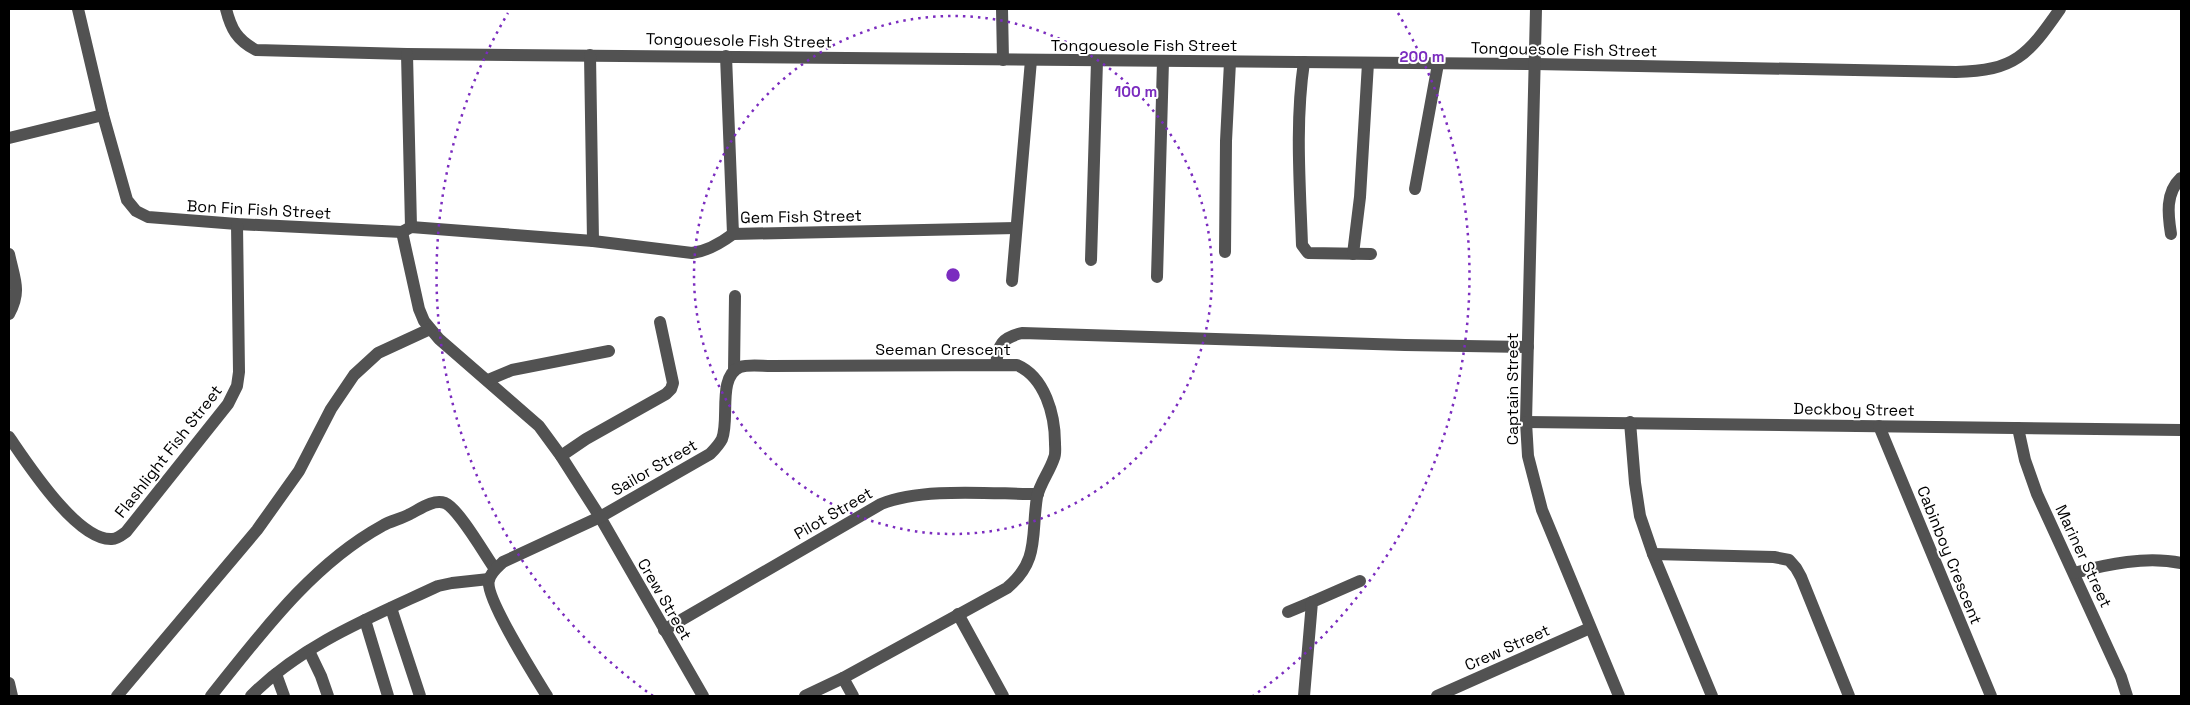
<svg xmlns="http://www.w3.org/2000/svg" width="2190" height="705" font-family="'Space Grotesk',sans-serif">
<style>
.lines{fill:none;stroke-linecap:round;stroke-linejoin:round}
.minor{stroke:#525252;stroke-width:12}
.ring{fill:none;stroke:#7b2cbf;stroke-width:2.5;stroke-dasharray:2.5 5}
.labels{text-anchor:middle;stroke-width:4;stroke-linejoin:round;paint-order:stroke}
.street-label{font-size:16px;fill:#000;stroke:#fff}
.centre{fill:#7b2cbf;stroke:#fff;stroke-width:2.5}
.ring-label{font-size:15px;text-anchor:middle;font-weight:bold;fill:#7b2cbf;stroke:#fff;stroke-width:4;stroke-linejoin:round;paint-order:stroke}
</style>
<rect width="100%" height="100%" fill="#fff"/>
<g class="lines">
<g class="minor">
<path d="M78,9L103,115L127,200L136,211L148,217L237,224L402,232L411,227L593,241L692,253C708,251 721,243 733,234"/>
<path d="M226,9C231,29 237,40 256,50L407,54L1535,64L1956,72C2015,71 2028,55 2060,9"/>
<polyline points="1002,9 1003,60"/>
<polyline points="1536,9 1526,422 1528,456 1542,510 1619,696"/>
<polyline points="407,54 411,227"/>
<polyline points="590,55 593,241"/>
<polyline points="726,56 733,234 1016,228"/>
<path d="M1304,62C1295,123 1300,185 1302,245L1308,253L1371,254"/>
<polyline points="9,138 103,115"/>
<polyline points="1415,189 1438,64"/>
<polyline points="402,232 419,309 424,321 439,339 539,426 561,456 600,517 703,696"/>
<path d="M2171,234C2168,215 2165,193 2181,178"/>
<polyline points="1225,252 1226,141 1230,62"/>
<path d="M9,254C14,278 22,291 9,314"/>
<polyline points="1353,254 1360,197 1368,63"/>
<polyline points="1091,260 1097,61"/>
<polyline points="1157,277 1163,61"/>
<polyline points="1012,281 1031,60"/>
<path d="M996,365C998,344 1002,338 1022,333L1405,345L1528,347"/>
<polyline points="734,371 735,296"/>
<polyline points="488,380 512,370 609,351"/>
<polyline points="1526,422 2181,430"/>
<polyline points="1630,422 1635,483 1640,516 1653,554 1712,696"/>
<polyline points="1879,426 1991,696"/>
<polyline points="2018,428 2025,460 2037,494 2121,677 2127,696"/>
<path d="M9,437C27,463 77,541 112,539C117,539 122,535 126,532L228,404L237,386L239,372L237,224"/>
<polyline points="561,456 586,439 666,394 671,389 673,383 660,322"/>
<polyline points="1653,554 1774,557 1789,560 1796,568 1801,577 1849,696"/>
<path d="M2074,573C2108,564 2146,556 2181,563"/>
<polyline points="391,608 420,696"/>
<polyline points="1288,612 1312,602"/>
<polyline points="958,614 1003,696"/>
<polyline points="365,620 388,696"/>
<path d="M664,630L881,504C923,487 991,494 1038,494"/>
<polyline points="309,651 321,676 328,696"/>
<polyline points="276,674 284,696"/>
<polyline points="843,678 853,696"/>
<polyline points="9,683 12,696"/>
<polyline points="117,696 257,530 299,471 331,409 354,375 378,353 430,329"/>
<path d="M211,696C260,635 311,565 382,526C390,521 401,519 410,514C420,509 433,499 445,503C459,509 485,555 495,569"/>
<path d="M251,696C302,644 374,616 438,586L452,583L489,579"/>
<path d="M547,696C536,678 484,596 489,580C491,572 498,567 503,562L600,517L710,454C715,449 719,445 722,439C730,419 717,377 740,367C749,364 762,366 771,366L1017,365C1045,377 1055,415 1055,443C1055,448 1056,454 1054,458C1050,471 1040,483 1037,497C1031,534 1040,561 1007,588L843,678L805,696"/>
<polyline points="1304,696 1312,602 1360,581"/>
<polyline points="1437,696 1590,628"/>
</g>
</g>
<g class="ring">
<circle cx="953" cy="275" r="259"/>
<path d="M653 696A517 517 0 0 1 508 13M1398 13A517 517 0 0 1 1253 696"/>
</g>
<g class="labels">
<g class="street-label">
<text transform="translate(739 40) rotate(1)" y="6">Tongouesole Fish Street</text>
<text x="1144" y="51">Tongouesole Fish Street</text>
<text transform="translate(1564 49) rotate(1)" y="6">Tongouesole Fish Street</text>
<text transform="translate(259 209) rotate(3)" y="6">Bon Fin Fish Street</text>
<text transform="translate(801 216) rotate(-1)" y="6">Gem Fish Street</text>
<text x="943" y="355">Seeman Crescent</text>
<text transform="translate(1512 389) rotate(-90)" y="6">Captain Street</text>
<text transform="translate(1854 409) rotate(1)" y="6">Deckboy Street</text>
<text transform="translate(168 451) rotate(-52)" y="6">Flashlight Fish Street</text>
<text transform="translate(654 467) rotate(-30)" y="6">Sailor Street</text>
<text transform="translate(833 513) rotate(-30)" y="6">Pilot Street</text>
<text transform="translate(1950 555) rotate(68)" y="6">Cabinboy Crescent</text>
<text transform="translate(2084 556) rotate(65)" y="6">Mariner Street</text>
<text transform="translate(665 599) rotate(60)" y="6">Crew Street</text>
<text transform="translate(1507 647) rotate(-24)" y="6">Crew Street</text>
</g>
</g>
<circle cx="953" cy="275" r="8" class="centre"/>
<g class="ring-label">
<text x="1422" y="62">200 m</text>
<text x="1136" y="97">100 m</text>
</g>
<rect width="2190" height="705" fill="none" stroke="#000000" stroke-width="20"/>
</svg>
